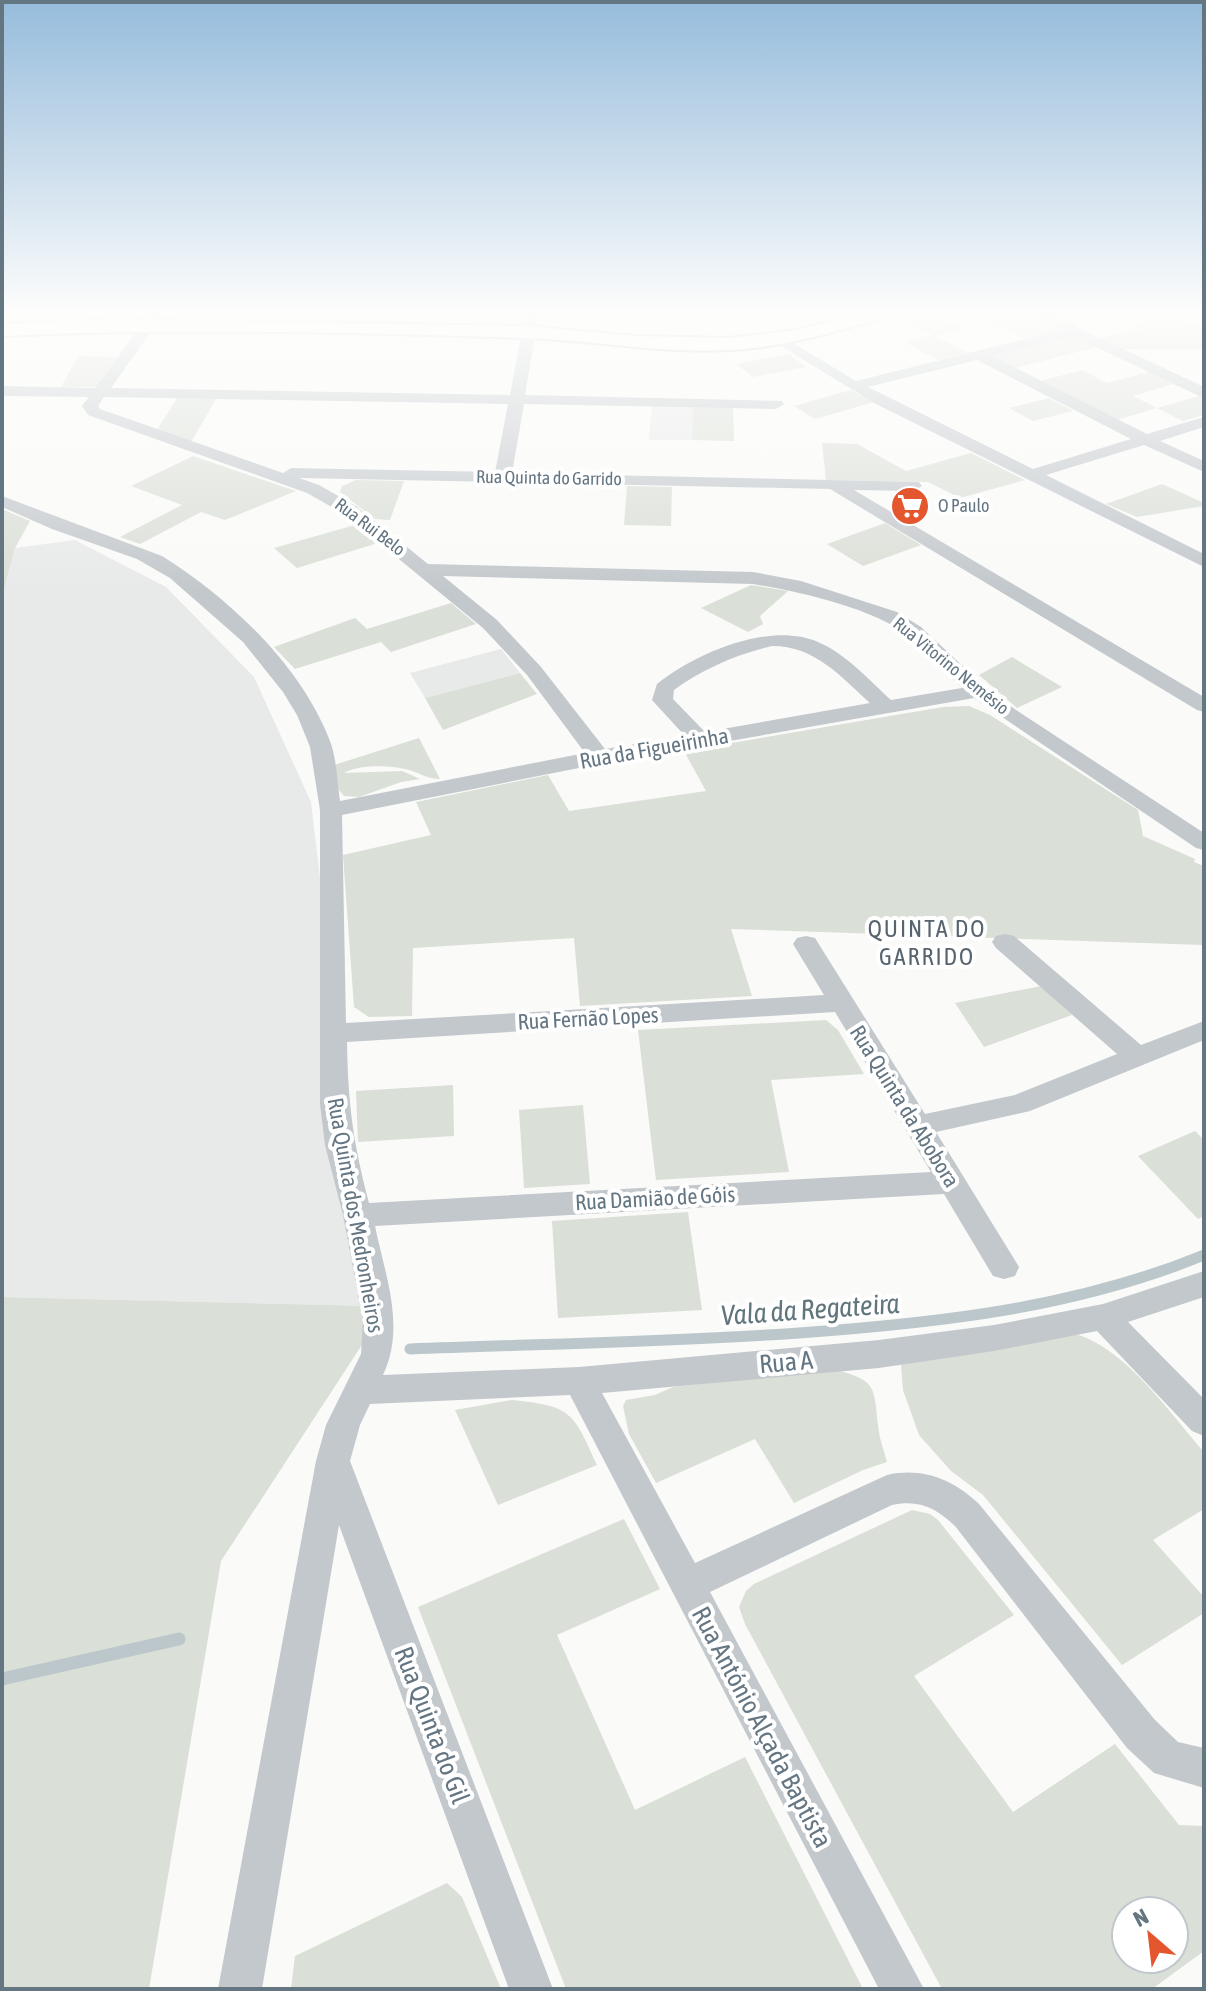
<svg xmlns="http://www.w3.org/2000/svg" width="1206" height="1991" font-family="'Asap Condensed',sans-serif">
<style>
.built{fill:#e8e9e9}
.green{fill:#dadfd7;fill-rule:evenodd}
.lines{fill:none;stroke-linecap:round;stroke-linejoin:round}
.stream-far1{stroke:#bbc7cb;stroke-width:11}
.stream{stroke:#bbc7cb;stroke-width:13}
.secondary-casing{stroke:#b3babf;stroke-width:4}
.street{fill:#c3c8cc;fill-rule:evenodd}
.secondary{fill:#fff;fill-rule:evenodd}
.labels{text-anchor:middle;stroke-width:8;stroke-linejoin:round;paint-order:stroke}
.far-street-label{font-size:18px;fill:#657683;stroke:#fff}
.far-poi-label{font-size:18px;fill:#657683;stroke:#fff;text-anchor:start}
.street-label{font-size:22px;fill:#657683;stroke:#fff}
.neighbourhood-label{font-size:24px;letter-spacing:2px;fill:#57646e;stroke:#fff}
.near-street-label{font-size:26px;fill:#657683;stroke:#fff}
.near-water-label{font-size:28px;font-style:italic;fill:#60757c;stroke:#fff}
</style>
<rect width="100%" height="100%" fill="#fafaf8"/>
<g class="built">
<polygon points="652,407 693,407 692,440 649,440"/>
<polygon points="75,540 166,587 254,677 311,802 371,1306 2,1297 2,597 15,548"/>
<polygon points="501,649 520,673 425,698 410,673"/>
</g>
<g class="green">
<polygon points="233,313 310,313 304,321 227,321"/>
<polygon points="933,313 964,329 935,336 968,353 938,360 905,342 933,335 892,314"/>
<polygon points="972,313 1025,313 1059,330 1025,338"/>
<polygon points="1148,313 1166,313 1204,328 1204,349 1123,349 1100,338 1139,329 1133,320 1153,326 1139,319 1152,315"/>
<polygon points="1072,335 1097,347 1015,368 992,356"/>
<polygon points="788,354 807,367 753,377 736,364"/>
<polygon points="78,356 117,357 96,387 61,387"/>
<polygon points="1082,370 1107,383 1149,372 1173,384 1133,396 1157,408 1199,396 1204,399 1204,415 1183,421 1157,408 1116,420 1040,381"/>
<polygon points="851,390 874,402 815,419 794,406"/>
<polygon points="177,398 216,399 191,442 157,430"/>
<polygon points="1049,398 1073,411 1033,421 1009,408"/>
<polygon points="693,407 733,408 734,441 692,440"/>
<polygon points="822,443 857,444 906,471 971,453 1025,480 960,498 928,482 826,480"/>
<polygon points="193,456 296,491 225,520 201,512 140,544 120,537 182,505 131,486"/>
<polygon points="356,480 404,481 390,520 375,519 340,492 342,486"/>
<polygon points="1162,484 1204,503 1204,506 1137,517 1106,504"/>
<polygon points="627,486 672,487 671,526 624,525"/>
<polygon points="2,509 30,521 15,548 2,597"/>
<polygon points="885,523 921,545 863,566 827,544"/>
<polygon points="355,525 378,543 297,568 274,548"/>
<polygon points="751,585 788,591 760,616 763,624 748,632 701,608"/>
<polygon points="451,603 476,624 391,652 381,642 295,669 274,647 355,618 367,629"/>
<polygon points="1012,657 1062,687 1017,708 979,675"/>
<polygon points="520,673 537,694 443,730 425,698"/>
<polygon points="969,706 990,715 1138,810 1143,836 1195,859 1194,862 1204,866 1204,945 731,929 752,996 580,1006 574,938 413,948 412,1016 369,1017 354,1007 343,855 431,835 416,802 548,775 569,811 706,791 684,751 943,707"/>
<path d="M419,738L440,779C427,779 421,773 409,770C392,765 359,764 344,773L402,771L420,779L401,782L359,797L344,796L335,785L331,766Z"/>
<polygon points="1041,986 1072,1015 984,1047 955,1003"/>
<polygon points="826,1020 838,1030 864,1074 771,1080 789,1172 656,1180 638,1030"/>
<polygon points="453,1085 454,1136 358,1142 356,1091"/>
<polygon points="583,1105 590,1184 524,1188 519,1110"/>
<polygon points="1195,1131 1204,1140 1204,1216 1198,1219 1138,1156"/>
<polygon points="688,1212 702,1310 558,1318 552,1221"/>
<polygon points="2,1297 371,1306 371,1331 221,1561 149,1989 2,1989"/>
<path d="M1067,1332C1122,1342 1168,1411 1204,1452V1509L1153,1540L1204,1597V1613L1122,1665L983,1495L951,1471L919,1435L903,1390L901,1365L917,1358Z"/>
<path d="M834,1369C876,1381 874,1385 878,1425C879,1438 884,1450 887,1462L863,1470L794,1503L755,1439L656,1483L629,1434L623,1406L626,1400L655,1395L673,1387Z"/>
<path d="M512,1400C572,1406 573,1412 597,1465L498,1505L455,1410Z"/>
<path d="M912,1510L930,1514L938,1520L1014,1615L914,1676L1013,1812L1115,1744L1179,1825L1204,1826V1951L1152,1989H942L745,1624L739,1607L746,1591L754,1584ZM1174,1911V1959H1126V1911Z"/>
<polygon points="624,1519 660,1589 557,1635 635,1810 745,1757 863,1989 566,1989 418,1607"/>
<polygon points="447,1883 462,1897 501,1989 291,1989 295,1956"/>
</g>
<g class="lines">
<path class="stream-far1" d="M410,1349C540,1344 670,1342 799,1333C938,1323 1075,1308 1204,1255"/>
<polyline class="stream" points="2,1679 179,1639"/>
<g class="secondary-casing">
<path id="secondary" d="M858,313H887L884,317C833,333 784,347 730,350C661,354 593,340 524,338C351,332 175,328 2,336V324L111,319L527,326L635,336L729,338L802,329Z"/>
</g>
<g class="street">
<path d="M150,313H164L111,388L510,395L525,313H539L525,395L782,401L784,404L776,409L524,404L512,473L919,482L922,486L913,491L854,490L1204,697V712L1197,710L830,489L299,478L319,485L356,506L428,564L753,572L801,581L897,612L921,627L985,687L1016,710L1204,833V850L1196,848L974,698L599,764L342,815L346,1023L824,995L793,944L797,938L806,936L815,938L925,1114L1015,1095L1117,1054L996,948L992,942L996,936L1005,934L1014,936L1141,1045L1204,1021V1040L1030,1111L936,1132L1019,1267L1015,1276L1004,1279L993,1276L944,1194L375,1226C385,1275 406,1327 383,1375L579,1367L879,1340L994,1325L1103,1304L1204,1271V1297L1128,1322L1204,1399V1436L1192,1431L1097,1331L994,1351L879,1368L602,1393L695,1563L887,1475C922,1467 953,1479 979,1504L1155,1720L1178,1742L1204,1748V1788L1154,1773L1127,1748L955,1526C936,1508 919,1499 892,1505L710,1592L924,1989H879L570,1395L370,1404L360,1425L350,1461L553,1989H509L339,1525L262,1989H218L316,1461L326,1425L361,1354L363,1321L343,1215L325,1145L320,1104V810L310,747L297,715L283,692L243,642L170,578L137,559L52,529L2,507V496L162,556C229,598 301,665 330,741C337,760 337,781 340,801L585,753L527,675L483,628L344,514L307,493L88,415L82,406L89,397L2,396V386L95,388ZM104,397L508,404L495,472L291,468L283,473L100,409L98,406ZM443,576L753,584C797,591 873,608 907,635C927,651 944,670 962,688L891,700C869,680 846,654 818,642C770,621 696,653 657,684L652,700L685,736L605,749L541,667L497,620ZM772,646C815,646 840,676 870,703L705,732L673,699L674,690C702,669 738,654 772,646ZM835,1012L931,1172L369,1203C353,1142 348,1104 347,1042Z"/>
<path d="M1030,313H1047L1204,387V398L1199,396L1073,336L992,356L1147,434L1204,417V427L1160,441L1204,461V472L1144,445L1046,475L1204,554V567L876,404L771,340L778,336L783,337L856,381L1061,330ZM977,360L1131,439L1033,469L868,387Z"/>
</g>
<use href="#secondary" class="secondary"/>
</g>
<linearGradient id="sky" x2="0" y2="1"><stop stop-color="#96bcdc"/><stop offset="0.53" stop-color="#fdfdfc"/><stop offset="1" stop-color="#fdfdfc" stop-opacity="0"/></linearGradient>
<rect width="1206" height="591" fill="url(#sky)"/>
<defs>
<g id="supermarket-disc" transform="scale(2)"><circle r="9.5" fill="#e4572e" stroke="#fff"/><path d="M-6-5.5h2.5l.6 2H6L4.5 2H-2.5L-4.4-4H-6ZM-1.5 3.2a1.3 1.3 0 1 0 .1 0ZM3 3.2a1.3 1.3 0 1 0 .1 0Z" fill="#fff"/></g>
</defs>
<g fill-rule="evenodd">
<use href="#supermarket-disc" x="910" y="506"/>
</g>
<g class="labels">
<g class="far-street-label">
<text transform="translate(549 478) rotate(1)" y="6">Rua Quinta do Garrido</text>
<text transform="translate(370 527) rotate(37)" y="6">Rua Rui Belo</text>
<text transform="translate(951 666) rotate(39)" y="6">Rua Vitorino Nemésio</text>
</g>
<g class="far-poi-label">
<text x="938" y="512">O Paulo</text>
</g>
<g class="street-label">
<text transform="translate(654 748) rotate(-10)" y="8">Rua da Figueirinha</text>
<text transform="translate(588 1018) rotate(-3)" y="8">Rua Fernão Lopes</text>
<text transform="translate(905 1106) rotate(58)" y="8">Rua Quinta da Abobora</text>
<text transform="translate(655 1198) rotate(-3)" y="8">Rua Damião de Góis</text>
<text transform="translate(356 1215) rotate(80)" y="8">Rua Quinta dos Medronheiros</text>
</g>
<g class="neighbourhood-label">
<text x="927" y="937">QUINTA DO<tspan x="927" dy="28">GARRIDO</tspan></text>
</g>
<g class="near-street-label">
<text transform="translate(786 1362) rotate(-5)" y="9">Rua A</text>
<text transform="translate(432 1725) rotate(69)" y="9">Rua Quinta do Gil</text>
<text transform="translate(762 1727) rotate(62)" y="9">Rua António Alçada Baptista</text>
</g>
<g class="near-water-label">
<text transform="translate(810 1309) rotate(-4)" y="10">Vala da Regateira</text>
</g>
</g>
<rect width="1206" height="1991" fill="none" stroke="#657683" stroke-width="8"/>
<g transform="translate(1150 1935) rotate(332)"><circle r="38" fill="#ffffff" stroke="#c1c8cd" stroke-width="2"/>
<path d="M0-6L14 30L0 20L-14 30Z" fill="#e4572e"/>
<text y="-12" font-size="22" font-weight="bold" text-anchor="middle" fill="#657683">N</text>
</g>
</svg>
